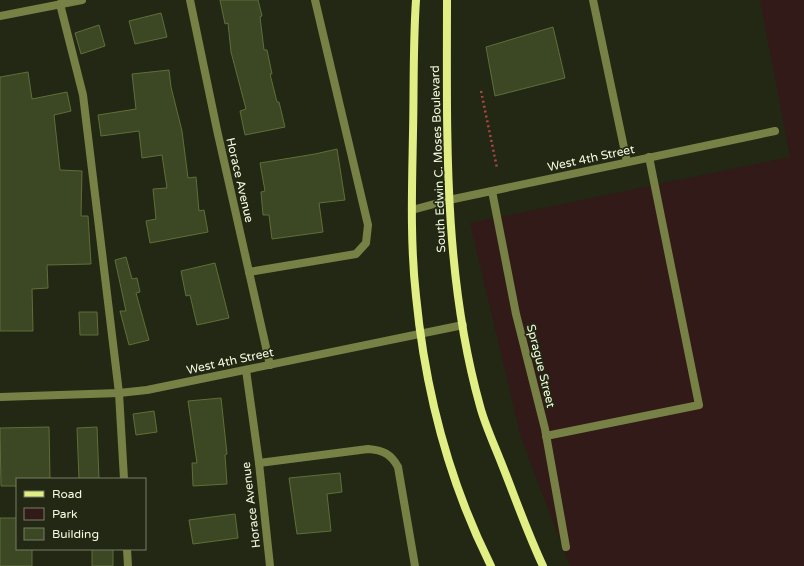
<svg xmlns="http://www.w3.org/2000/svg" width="804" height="566" font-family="'Varela Round',sans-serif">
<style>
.green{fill:#311a18}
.building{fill:#3c4723;stroke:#5f6f38}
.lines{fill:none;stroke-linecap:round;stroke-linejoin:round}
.path{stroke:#ad4641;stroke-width:2.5;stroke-dasharray:2 3;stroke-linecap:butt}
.service{stroke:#788145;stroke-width:8}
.minor{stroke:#788145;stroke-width:8}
.secondary{stroke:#e1ee83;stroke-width:8}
.labels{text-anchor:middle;stroke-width:3.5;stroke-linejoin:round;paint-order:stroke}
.street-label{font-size:12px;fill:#f5fbdf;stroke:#232814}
</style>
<rect width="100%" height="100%" fill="#232814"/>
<polygon class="green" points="760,0 804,0 804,566 570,566 521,438 470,223 790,157"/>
<g class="building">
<polygon points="220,0 258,0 262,16 260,17 264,50 267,50 272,74 270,74 277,102 279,102 285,127 245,135 240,111 246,109 231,52 228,23 225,24"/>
<polygon points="161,13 167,37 135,44 129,21"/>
<polygon points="99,25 105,46 81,54 75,33"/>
<polygon points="553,27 565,78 495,96 486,47"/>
<polygon points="169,70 171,87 182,131 188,178 196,177 199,211 204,210 208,232 150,243 146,221 156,219 153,189 167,188 162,155 142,158 139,131 101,136 98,115 136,109 132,74"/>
<polygon points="28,72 32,99 67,92 71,111 54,115 60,170 82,171 81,216 88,216 91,264 47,265 48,288 32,289 33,331 0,331 0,77"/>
<polygon points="337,149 345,200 319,203 323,232 272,239 269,215 263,215 261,192 265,191 260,163 315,154"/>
<polygon points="126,257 132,279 137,278 140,292 136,293 149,340 129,345 120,311 126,311 115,260"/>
<polygon points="215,263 229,318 197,325 190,295 186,296 181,271"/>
<polygon points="79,312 97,312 98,335 80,335"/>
<polygon points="221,398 227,454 225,455 227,484 193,486 192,463 197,463 188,401"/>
<polygon points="154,411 157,432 136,435 133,414"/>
<polygon points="49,427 50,479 17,479 17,486 1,486 0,428"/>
<polygon points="97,427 99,479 79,479 77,428"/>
<polygon points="340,473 342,492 327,494 331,531 297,534 289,478"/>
<polygon points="235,514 238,538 193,544 189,520"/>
<polygon points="0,518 17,518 17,549 32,549 32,566 0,566"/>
<rect x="92" y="549" width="21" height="17"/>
</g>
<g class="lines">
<polyline class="path" points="481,91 497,168"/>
<g class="service">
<polyline points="593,0 627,162"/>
<polyline points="60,4 83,95 119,393 124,479"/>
<polyline points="492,191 516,314 545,429 566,547"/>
<polyline points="249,272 356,254 366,243 368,225 315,0"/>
<polyline points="546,436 699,405 649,157"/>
<path d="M259,463L368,449C383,450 391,454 398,467L415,566"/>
<polyline points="127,549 128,566"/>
</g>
<g class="minor">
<polyline points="190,0 217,130 270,365"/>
<polyline points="0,16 82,0"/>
<polyline points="412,210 449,200 775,131"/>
<polyline points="246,370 259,463 270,566"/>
<polyline points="0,397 119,393 147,390 463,325"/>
</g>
<g class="secondary">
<path d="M416,0C413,44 414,89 413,133C412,187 410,242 416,296C425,389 449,482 491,566"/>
<path d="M447,0C447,135 443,274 480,406C485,425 494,444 501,462C515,497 527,532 543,566"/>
</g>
</g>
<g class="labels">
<g class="street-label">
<text transform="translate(591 158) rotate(-12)" y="4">West 4th Street</text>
<text transform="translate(438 159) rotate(-92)" y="4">South Edwin C. Moses Boulevard</text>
<text transform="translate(240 180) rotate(77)" y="4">Horace Avenue</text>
<text transform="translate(230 361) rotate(-12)" y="4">West 4th Street</text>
<text transform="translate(541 366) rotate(76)" y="4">Sprague Street</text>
<text transform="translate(251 505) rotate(-97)" y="4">Horace Avenue</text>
</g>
</g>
<rect x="16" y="478" width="130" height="72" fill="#232814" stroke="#777c65"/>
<rect x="24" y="491" width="20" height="6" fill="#e1ee83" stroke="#777c65"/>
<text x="52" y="498" font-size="12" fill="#f5fbdf">Road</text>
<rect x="24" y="508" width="20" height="12" fill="#311a18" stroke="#777c65"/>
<text x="52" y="518" font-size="12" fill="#f5fbdf">Park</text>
<rect x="24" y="528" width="20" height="12" fill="#3c4723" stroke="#777c65"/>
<text x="52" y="538" font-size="12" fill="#f5fbdf">Building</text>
</svg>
